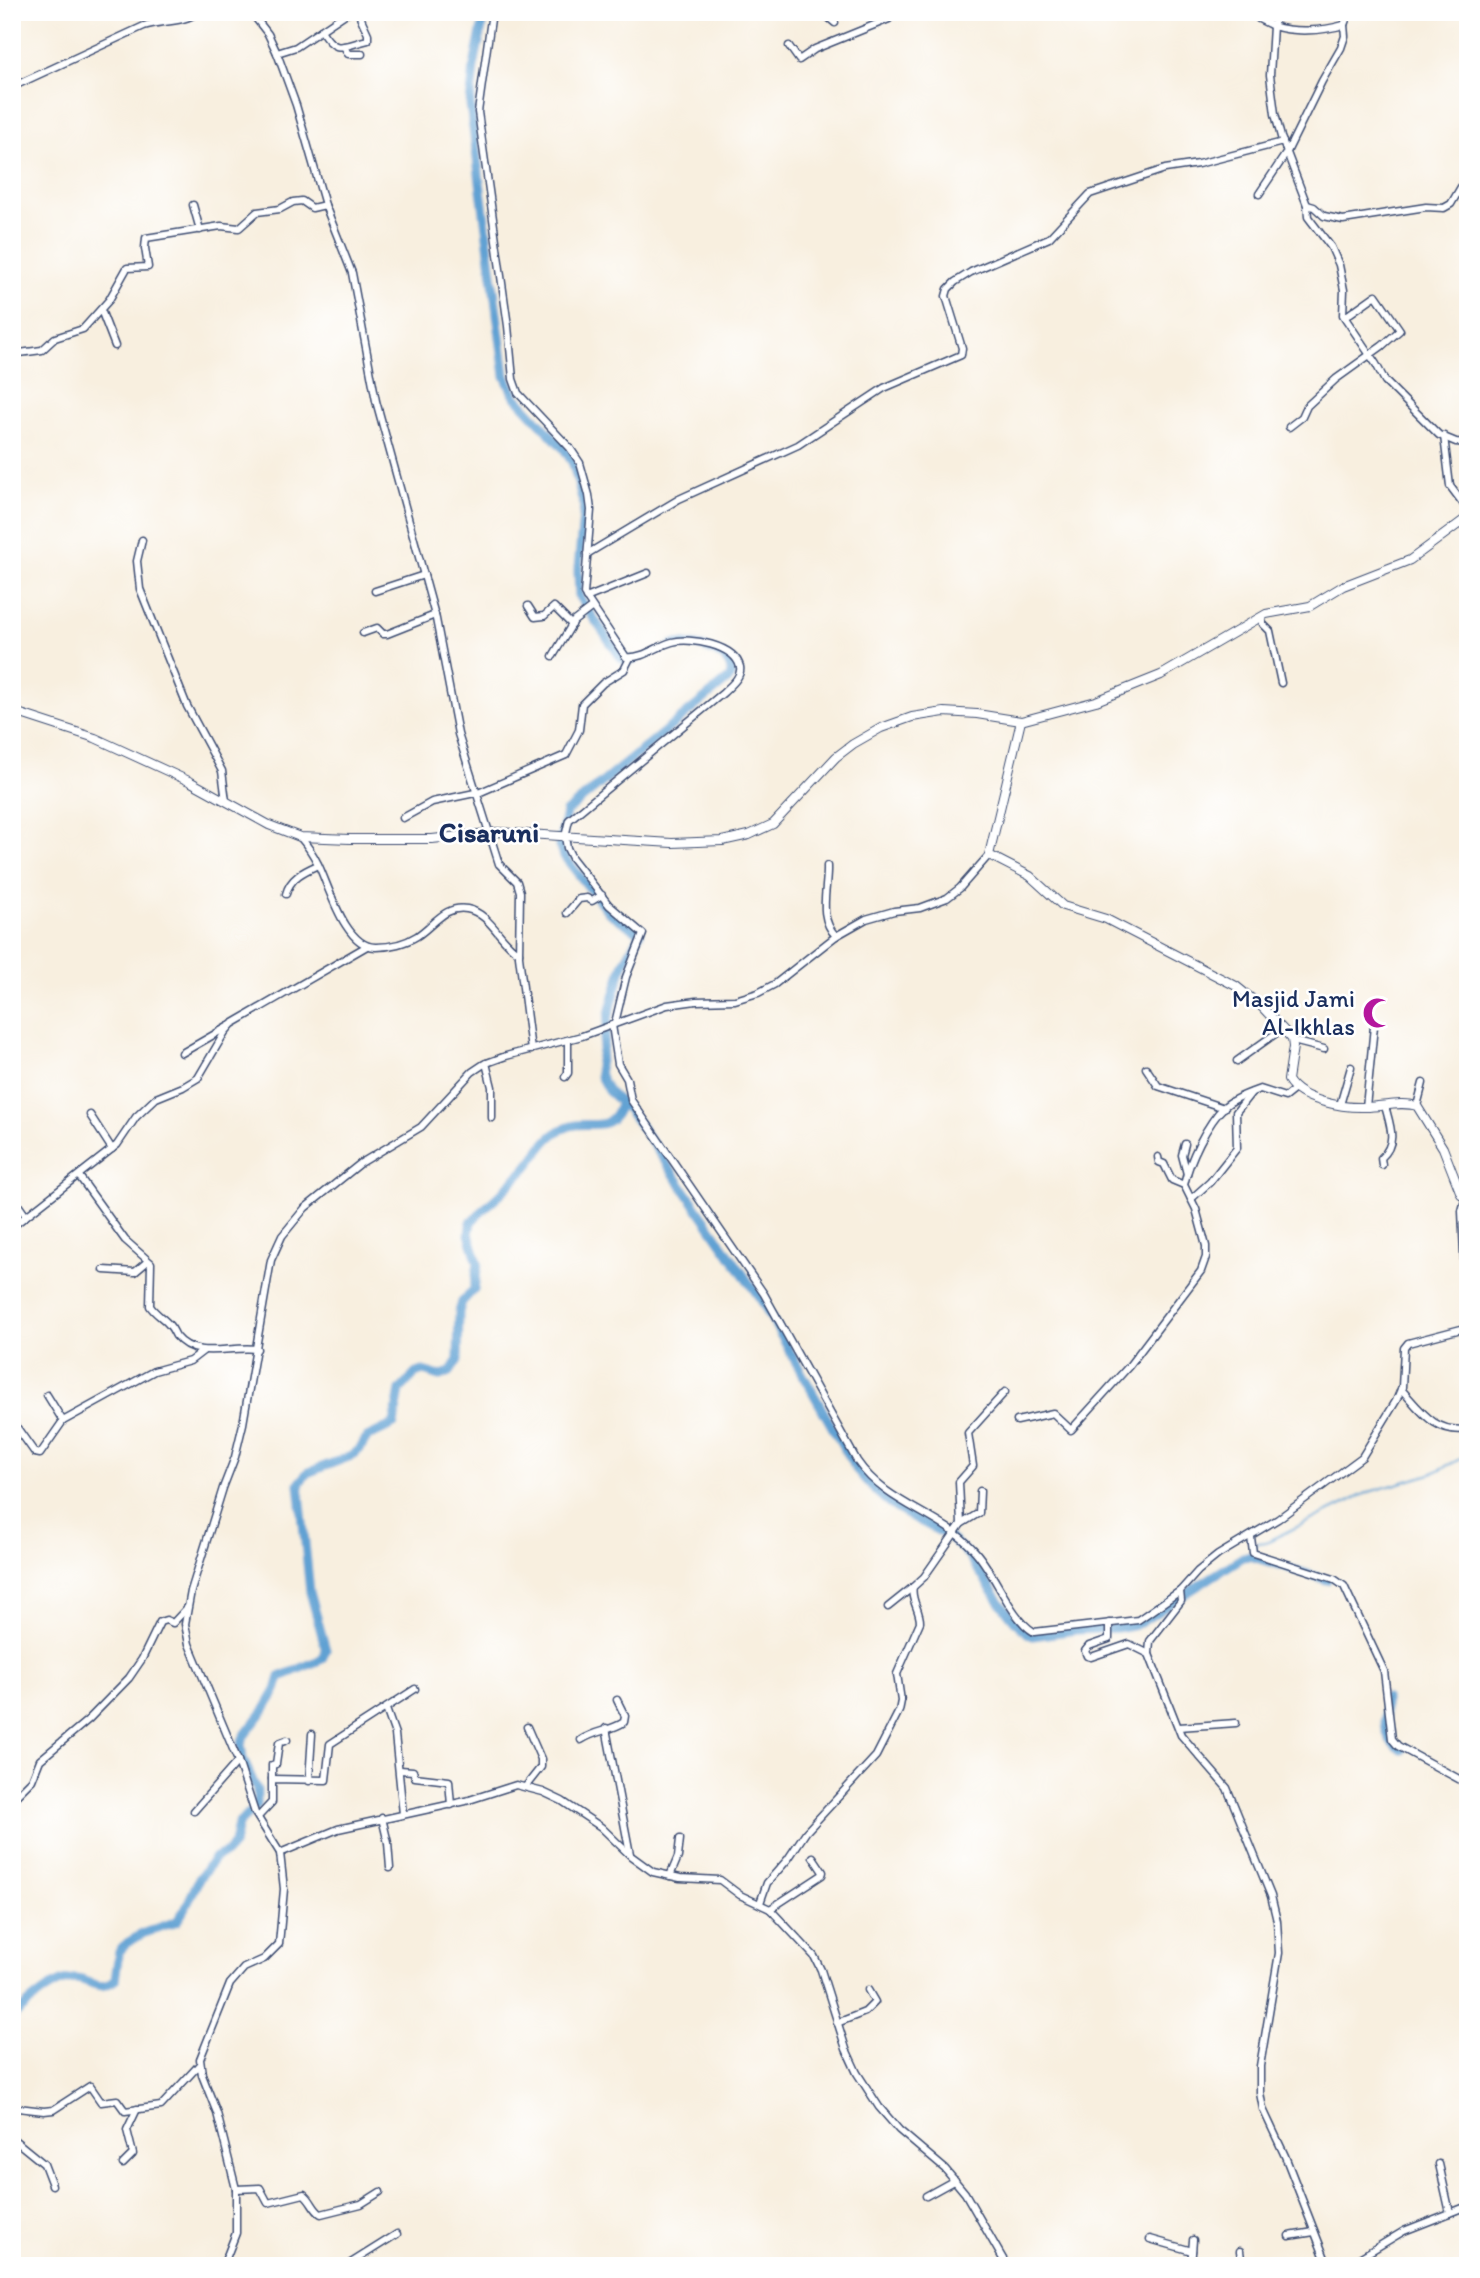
<svg xmlns="http://www.w3.org/2000/svg" width="1480" height="2278" font-family="Itim,sans-serif">
<style>
.lines{fill:none;stroke-linecap:round;stroke-linejoin:round}
.stream{stroke:#61a1d3;stroke-width:2}
.river{stroke:#61a1d3;stroke-width:9}
.minor-casing{stroke:#3c4c71;stroke-width:9}
.major-casing{stroke:#3c4c71;stroke-width:10}
.minor{stroke:#fff;stroke-width:6}
.major{stroke:#fff;stroke-width:8}
.labels{text-anchor:middle;stroke-width:5;stroke-linejoin:round;paint-order:stroke}
.poi-label{font-size:24px;fill:#1b2f5e;stroke:#fff;text-anchor:end}
.quarter-label{font-size:28px;font-weight:bold;fill:#1b2f5e;stroke:#fff}
</style>
<rect width="100%" height="100%" fill="#fff"/>
<filter id="ink" filterUnits="userSpaceOnUse"><feTurbulence type="fractalNoise" baseFrequency=".0143" numOctaves="2"/><feDisplacementMap in="SourceGraphic" scale="14" xChannelSelector="R" yChannelSelector="G"/><feConvolveMatrix kernelMatrix="1 2 1 2 8 2 1 2 1" color-interpolation-filters="sRGB"/></filter>
<filter id="wash" filterUnits="userSpaceOnUse"><feTurbulence type="fractalNoise" baseFrequency=".00686" numOctaves="4" result="noise"/><feDisplacementMap in="SourceGraphic" scale="28" xChannelSelector="R" yChannelSelector="G"/><feGaussianBlur stdDeviation="1.57" result="paint"/><feColorMatrix in="noise" values="0 0 0 0 0 0 0 0 0 0 0 0 0 0 0 0 0 1.4 0 .05"/><feComposite in="paint" operator="in"/></filter>
<g filter="url(#wash)">
<rect width="100%" height="100%" fill="#f8efdf"/>
<g class="lines">
<polyline class="stream" points="1255,1547 1258,1543 1266,1542 1369,1492 1431,1474 1468,1455"/>
<g class="river">
<polyline points="485,12 474,66 470,104 505,376 514,395 564,449 573,464 584,506 578,570 579,597 619,655 624,660 634,660"/>
<path d="M673,644C692,642 738,652 730,678L566,812L559,846L563,855L609,913L640,933L623,965L610,1010L599,1066L600,1076L608,1091L627,1108L641,1127L761,1300L855,1468C867,1483 881,1498 897,1509C920,1523 947,1531 965,1552C981,1571 1013,1629 1033,1636L1075,1630L1117,1628L1140,1623L1243,1557L1250,1556L1327,1580"/>
<path d="M1385,1698C1385,1717 1381,1740 1402,1750"/>
<path d="M12,2017C29,2004 51,1981 73,1979C91,1978 96,1994 115,1980L119,1952L127,1943L144,1933L177,1921L185,1909L199,1879L215,1857L226,1853L234,1844L238,1824L257,1806V1790L243,1759L241,1744L244,1736L265,1709L276,1690L280,1677L322,1659L326,1650L310,1592L299,1484L307,1473L351,1456L360,1449L367,1437L394,1424L400,1390L415,1374L423,1371L440,1376L450,1372L458,1360L459,1312L462,1302L474,1289L478,1263L469,1234L471,1222C489,1204 508,1187 526,1168C538,1155 545,1137 563,1129C588,1116 609,1139 621,1102"/>
</g>
</g>
</g>
<g filter="url(#ink)">
<g class="lines">
<g class="minor-casing">
<g id="minor">
<polyline points="251,12 268,34 277,53 296,105 325,205 352,273 376,401 436,619 458,734 499,864 517,882 520,892 519,956 531,1050"/>
<path d="M492,12L478,112L508,326L513,379L518,393L570,448L580,463L589,495L591,510L584,594L626,657C643,659 657,646 672,642C690,637 735,645 740,667C742,677 730,686 723,693L569,820L565,837L567,848L572,858L609,905L643,934L626,977L615,1023"/>
<polyline points="822,12 835,23"/>
<polyline points="1253,12 1259,19 1273,26 1278,12"/>
<path d="M1349,12L1344,25C1322,31 1295,33 1273,26L1270,75L1275,114L1281,137L1307,205L1308,217L1331,247L1339,265L1344,290L1343,315L1376,364L1385,381L1439,435L1456,442L1468,443"/>
<path d="M321,30C336,55 342,46 368,40V34L358,12"/>
<polyline points="344,46 348,54 362,54"/>
<polyline points="789,46 799,60 815,49 889,19 891,12"/>
<polyline points="277,53 296,47 348,12"/>
<path d="M12,87L144,26C160,20 184,23 198,12"/>
<polyline points="1259,194 1287,152 1322,81 1341,48 1345,36 1344,25"/>
<polyline points="193,205 200,230"/>
<polyline points="1307,205 1314,207 1324,216 1343,220 1426,207 1444,208 1451,204 1468,175"/>
<polyline points="101,310 115,346"/>
<polyline points="12,354 42,350 55,338 83,329 109,300 127,268 148,267 145,248 146,238 221,226 239,228 257,212 280,209 293,202 302,201 312,208 325,205"/>
<polyline points="1289,427 1302,417 1307,406 1336,379 1382,346 1400,330 1376,295 1345,317"/>
<polyline points="1444,436 1450,486 1468,510"/>
<polyline points="142,540 137,561 140,589 187,706 222,771 226,801"/>
<polyline points="587,554 679,499 798,445 884,388 961,355 962,348 946,296 948,289 955,282 971,272 1049,238 1090,194 1165,169 1198,164 1283,142"/>
<polyline points="375,591 424,575"/>
<polyline points="586,598 648,573"/>
<polyline points="528,606 535,617 544,616 554,607 572,625"/>
<polyline points="1261,617 1263,624 1270,631 1281,683"/>
<polyline points="363,633 377,628 383,634 387,634 435,615"/>
<polyline points="553,656 574,621 591,608"/>
<polyline points="476,794 566,755 579,730 582,704 603,683 624,670 630,658"/>
<polyline points="403,818 432,802 475,793"/>
<path d="M300,837C307,845 313,854 318,864C329,886 345,948 376,947C390,947 406,943 417,936C434,925 445,905 467,909C490,913 500,942 519,953"/>
<path d="M827,866C828,890 817,917 836,936"/>
<path d="M286,894C290,878 304,871 318,865"/>
<polyline points="567,913 579,899 587,898 592,901 602,895"/>
<path d="M612,1025L618,1064L627,1079L631,1100L764,1294L857,1461C887,1505 938,1512 973,1549C994,1570 1010,1618 1034,1632L1138,1620L1180,1591"/>
<polyline points="1293,1041 1324,1049"/>
<polyline points="182,1053 229,1026"/>
<polyline points="1237,1061 1282,1029"/>
<polyline points="486,1063 492,1087 492,1118"/>
<polyline points="1146,1068 1158,1086 1224,1108"/>
<polyline points="565,1077 568,1073 568,1040"/>
<polyline points="1340,1105 1351,1067"/>
<polyline points="1417,1106 1423,1083"/>
<polyline points="1366,1107 1374,1026"/>
<polyline points="90,1115 112,1149"/>
<polyline points="1185,1144 1182,1155 1187,1174"/>
<polyline points="1158,1157 1159,1162 1164,1164 1172,1180 1184,1185"/>
<path d="M1382,1165L1381,1158C1398,1143 1390,1125 1385,1106"/>
<path d="M79,1176L125,1240L151,1263L150,1306C156,1315 164,1318 170,1326C173,1329 174,1333 176,1336C196,1361 230,1345 257,1349"/>
<polyline points="12,1196 26,1216"/>
<polyline points="1191,1199 1210,1182 1237,1148 1236,1112 1251,1093"/>
<polyline points="12,1227 117,1145 136,1117 156,1098 183,1087 198,1078 225,1032 232,1024 367,946"/>
<polyline points="104,1270 135,1272 148,1261"/>
<path d="M1401,1389C1421,1411 1435,1434 1468,1429"/>
<polyline points="47,1395 63,1421"/>
<path d="M1017,1421L1053,1413L1071,1430L1129,1366L1201,1271L1206,1257V1246L1196,1209L1184,1185C1189,1161 1207,1123 1225,1106C1234,1098 1249,1093 1260,1089L1285,1097L1295,1089"/>
<polyline points="18,1429 35,1453 40,1454 63,1421 154,1371 190,1361 203,1351"/>
<polyline points="961,1524 979,1513 980,1491"/>
<polyline points="1251,1537 1253,1553 1334,1579 1344,1586 1384,1671 1392,1739 1398,1746 1468,1784"/>
<polyline points="888,1607 913,1587"/>
<polyline points="1109,1623 1109,1639 1089,1646 1085,1651 1087,1656 1091,1657 1129,1644 1149,1654"/>
<polyline points="386,1709 395,1734 403,1814"/>
<polyline points="1179,1727 1236,1723"/>
<polyline points="606,1728 630,1854"/>
<path d="M581,1740C596,1730 611,1731 624,1722L625,1716L617,1700"/>
<polyline points="400,1770 413,1771 415,1777 449,1781 451,1805"/>
<polyline points="272,1779 272,1765 276,1764 279,1743 287,1740"/>
<polyline points="309,1781 312,1734"/>
<polyline points="526,1786 541,1767 541,1759 527,1727"/>
<polyline points="12,1800 32,1780 40,1760 89,1719 129,1678 142,1659 160,1622 166,1620 173,1623 187,1608"/>
<polyline points="194,1811 238,1761"/>
<polyline points="258,1817 272,1802 272,1779 326,1780 330,1744 415,1689"/>
<polyline points="382,1818 388,1843 390,1868"/>
<polyline points="280,1853 338,1829 466,1801 516,1785 543,1792 562,1801 601,1827 631,1856 653,1872 680,1878 720,1880 740,1895 770,1909 814,1956 821,1970 846,2049 857,2073 879,2107 899,2130 945,2169 965,2193 1007,2266"/>
<polyline points="670,1876 678,1857 680,1839"/>
<path d="M760,1903L767,1883L788,1859L806,1832L876,1756L899,1711L901,1701L897,1674L920,1622C920,1610 910,1599 913,1587L924,1577L961,1524L959,1482L973,1466L968,1433L1005,1392"/>
<polyline points="770,1909 822,1875 823,1872 813,1857"/>
<polyline points="837,2023 865,2012 875,2002 868,1990"/>
<polyline points="12,2112 18,2108 44,2111 53,2110 90,2086 101,2102 117,2100 125,2111 161,2106 200,2064"/>
<polyline points="12,2138 44,2164 52,2185"/>
<polyline points="123,2164 133,2154 127,2130 137,2109"/>
<polyline points="1439,2164 1450,2213"/>
<path d="M236,2189L260,2188L268,2203L304,2194C312,2200 313,2209 321,2214L361,2204L380,2192"/>
<polyline points="926,2196 955,2180"/>
<polyline points="1289,2236 1314,2232"/>
<polyline points="1150,2239 1192,2251"/>
<polyline points="1240,2251 1242,2266"/>
<polyline points="223,2266 236,2233 236,2189 217,2113 202,2075 200,2059 230,1984 244,1968 264,1959 279,1944 284,1889 280,1853 255,1813 238,1761 189,1644 185,1624 191,1591 223,1488 235,1457 243,1424 271,1260 282,1236 305,1208 361,1163 421,1127 472,1072 484,1064 506,1056 582,1036 667,1005 696,1001 735,1000 758,993 775,984 836,936 866,919 894,911 920,908 947,898 960,888 989,855"/>
<polyline points="346,2266 397,2234"/>
<polyline points="1134,2266 1134,2264"/>
<polyline points="1191,2266 1193,2240"/>
<polyline points="1328,2266 1285,2156 1263,2109 1260,2093 1260,2066 1279,1953 1277,1921 1271,1896 1227,1788 1181,1735 1149,1654 1150,1641 1181,1601 1180,1591 1198,1571 1218,1555 1278,1519 1362,1457 1396,1401 1402,1387 1404,1348 1408,1343 1465,1328 1467,1319 1462,1211 1465,1200"/>
<polyline points="1346,2266 1404,2231 1468,2206"/>
</g>
</g>
<g class="major-casing">
<g id="major">
<polyline points="12,711 95,738 191,782 269,825 300,837 350,839 432,839 497,832 672,843 722,841 749,835 773,824 836,757 853,744 881,728 912,717 944,712 977,714 1021,721 1096,701 1161,675 1266,614 1310,606 1343,586 1410,560 1468,517"/>
<path d="M1021,721L989,855L1030,876L1063,906L1106,919L1236,986L1262,1007L1292,1039L1293,1047L1288,1080C1300,1101 1344,1108 1366,1107C1382,1107 1401,1101 1417,1106L1443,1148L1461,1194L1468,1200"/>
</g>
</g>
<use href="#minor" class="minor"/>
<use href="#major" class="major"/>
</g>
</g>
<defs>
<g id="mosque-bare" transform="scale(2.415)"><path d="M3.5-4.9A6 6 0 1 0 3.5 4.9A5 5 0 1 1 3.5-4.9Z" fill="#b5179e" stroke="#fff" stroke-width="2.5" paint-order="stroke"/></g>
</defs>
<g fill-rule="evenodd">
<use href="#mosque-bare" x="1378" y="1013"/>
</g>
<g class="labels">
<g class="poi-label">
<text x="1355" y="1007">Masjid Jami<tspan x="1355" dy="28">Al-Ikhlas</tspan></text>
</g>
<g class="quarter-label">
<text x="489" y="842">Cisaruni</text>
</g>
</g>
<rect width="1480" height="2278" fill="none" stroke="#fff" stroke-width="42"/>
</svg>
